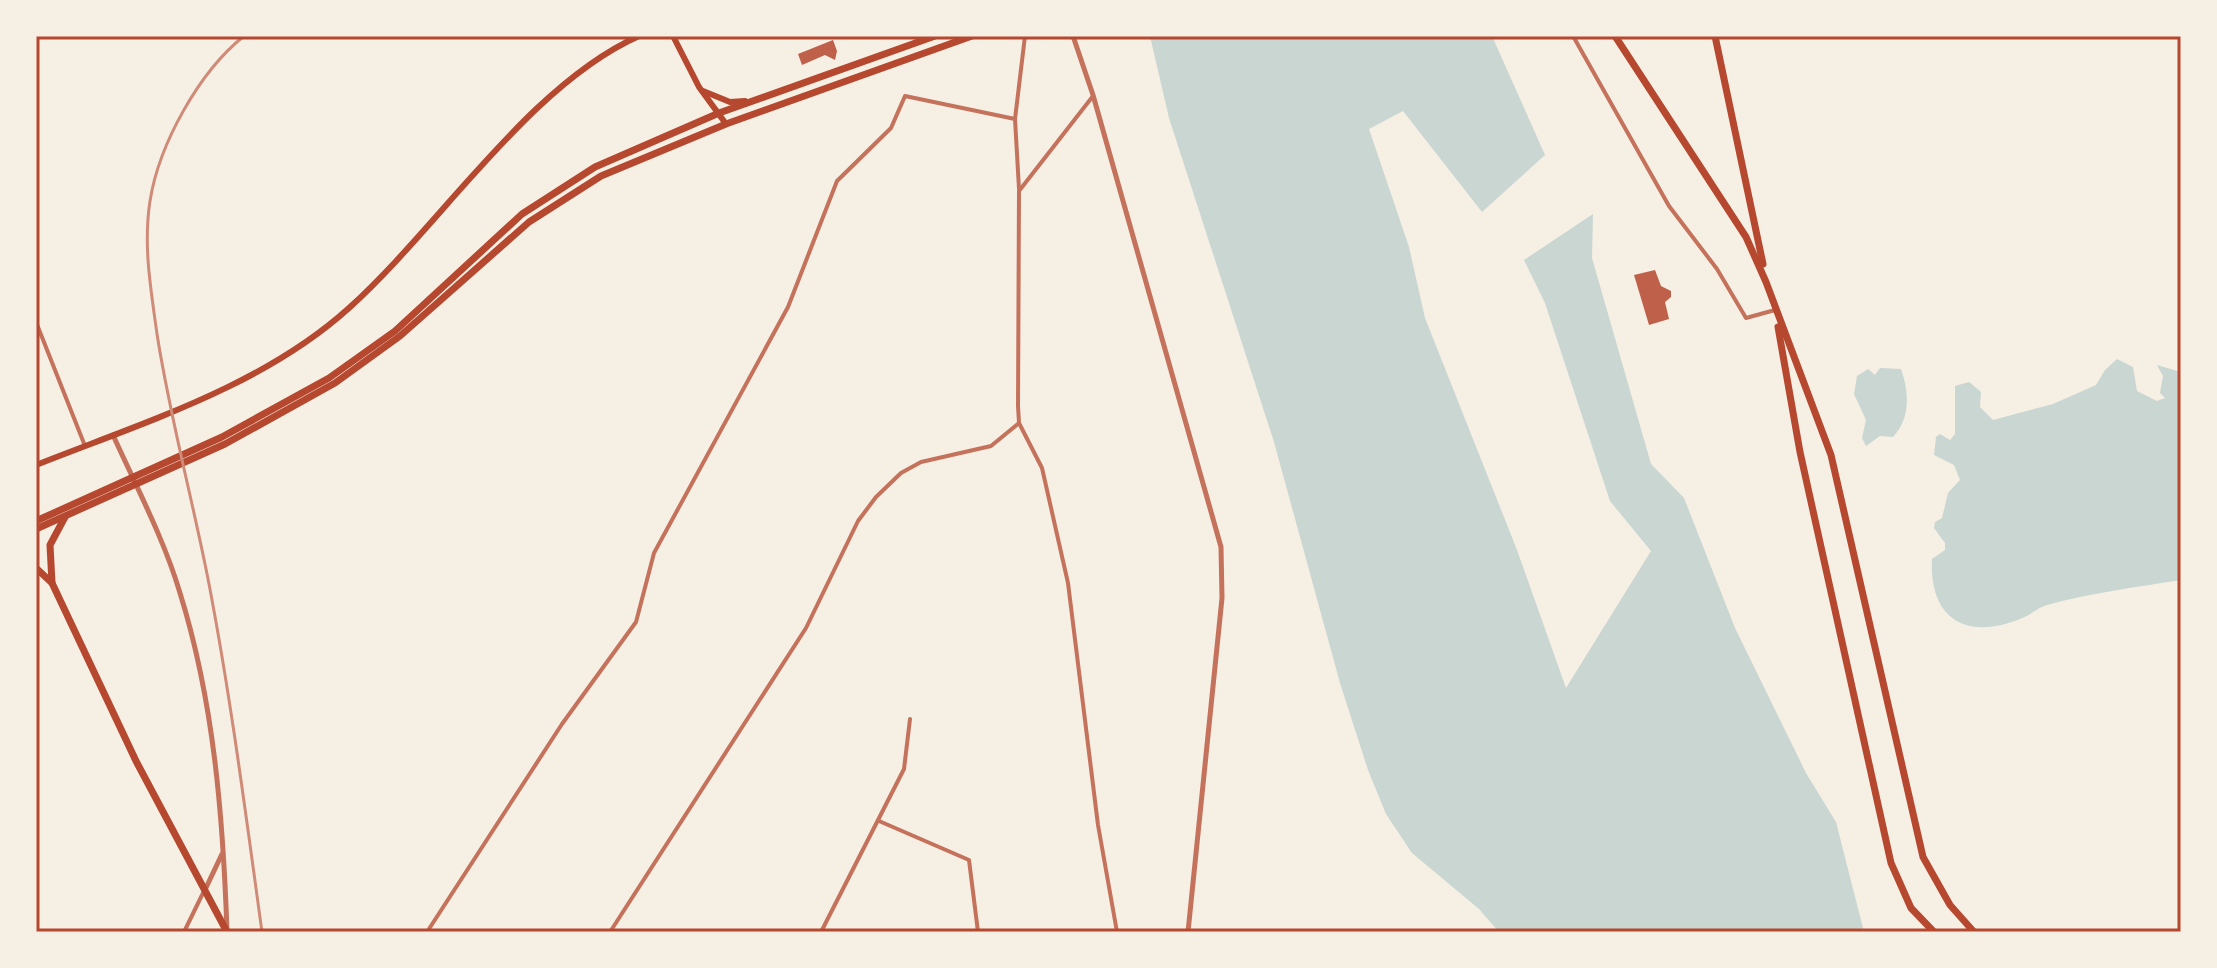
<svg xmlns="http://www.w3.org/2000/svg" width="2217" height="968" font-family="Commissioner,sans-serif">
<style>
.water{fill:#c9d6d2}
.building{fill:#bf614a}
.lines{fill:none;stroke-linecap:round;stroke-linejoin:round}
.minor{stroke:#c5725c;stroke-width:4}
.tertiary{stroke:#c5725c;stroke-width:5}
.secondary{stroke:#b5482f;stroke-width:6}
.primary{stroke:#b5482f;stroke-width:7}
.rail{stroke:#cf8b77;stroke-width:3}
.neatline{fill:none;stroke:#b5482f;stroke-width:3}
</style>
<rect width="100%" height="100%" fill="#f6efe4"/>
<g class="water">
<polygon points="1150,36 1492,36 1545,155 1482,212 1403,111 1369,129 1409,247 1425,318 1517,550 1566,688 1651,551 1610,501 1545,303 1524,260 1593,214 1592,258 1651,464 1684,498 1735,628 1806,773 1836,822 1864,932 1499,932 1479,909 1412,853 1386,814 1368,770 1340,683 1274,442 1169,118"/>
<path d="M2117,359L2133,367L2137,391L2157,401L2165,398L2160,393L2163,376L2157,365L2181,372V580C2137,587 2090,593 2047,605C2037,608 2029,616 2020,619C1965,641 1929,618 1932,559L1945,550V543L1934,528L1935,522L1942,518L1948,493L1960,480L1954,465L1934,455L1936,437L1940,434L1950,440L1955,434V386L1969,382L1981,392L1980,407L1993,420L2053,404L2096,385L2105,370Z"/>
<path d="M1880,368L1901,369C1909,392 1911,418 1893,437L1880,436L1866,446L1862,438L1866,420L1854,394L1857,376L1868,369L1875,375Z"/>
</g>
<g class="building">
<polygon points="833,40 837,51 835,60 825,55 802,65 798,54"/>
<polygon points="1655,270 1661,286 1671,291 1671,297 1665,302 1669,319 1649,325 1634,275"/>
</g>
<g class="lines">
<g class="minor">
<polyline points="1573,36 1669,206 1717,269 1746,318 1775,310"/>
<polyline points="1093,96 1019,191 1018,406 1019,423 1042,468 1068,583 1098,825 1117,932"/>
<polyline points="1019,189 1015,119 1025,36"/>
<polyline points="36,322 85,446"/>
<polyline points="879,821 969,860 978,932"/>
<polyline points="184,932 203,893"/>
<polyline points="427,932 562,724 636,622 654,553 788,307 837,181 891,128 905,96 1015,119"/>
<polyline points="610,932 806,628 858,521 876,497 901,473 921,462 991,446 1019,423"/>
<polyline points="821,932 904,769 910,719"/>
</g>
<g class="tertiary">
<polyline points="1073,36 1093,95 1221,547 1222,598 1188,932"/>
<path d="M113,435C136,486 164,539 180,593C214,702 223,817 227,931"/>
<polyline points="204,892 222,854"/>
</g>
<g class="secondary">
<polyline points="673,36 699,87 726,124"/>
<polyline points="703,91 730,102 745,101"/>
<path d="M36,465C142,423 263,386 349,308C440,226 529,85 639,36"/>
</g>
<g class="primary">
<polyline points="1615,36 1746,237 1766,282 1831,455 1923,857 1950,905 1974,932"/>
<polyline points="1715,36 1763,264"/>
<polyline points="1778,327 1800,452 1891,863 1911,908 1934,932"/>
<polyline points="65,517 50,545 52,583 136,761 227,932"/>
<polyline points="36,521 222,437 329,378 395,331 522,214 595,167 719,113 935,36"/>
<polyline points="36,529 225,444 335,383 400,336 529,222 601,176 726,124 972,36"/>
<polyline points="36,568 52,583"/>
</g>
<path class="rail" d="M244,36C199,72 159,144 150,201C143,246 151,290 157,334C170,418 193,501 209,584C231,699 246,816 262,932"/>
</g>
<rect width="2217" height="968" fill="none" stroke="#f6efe4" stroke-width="76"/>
<rect x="38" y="38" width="2141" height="892" class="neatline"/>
</svg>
